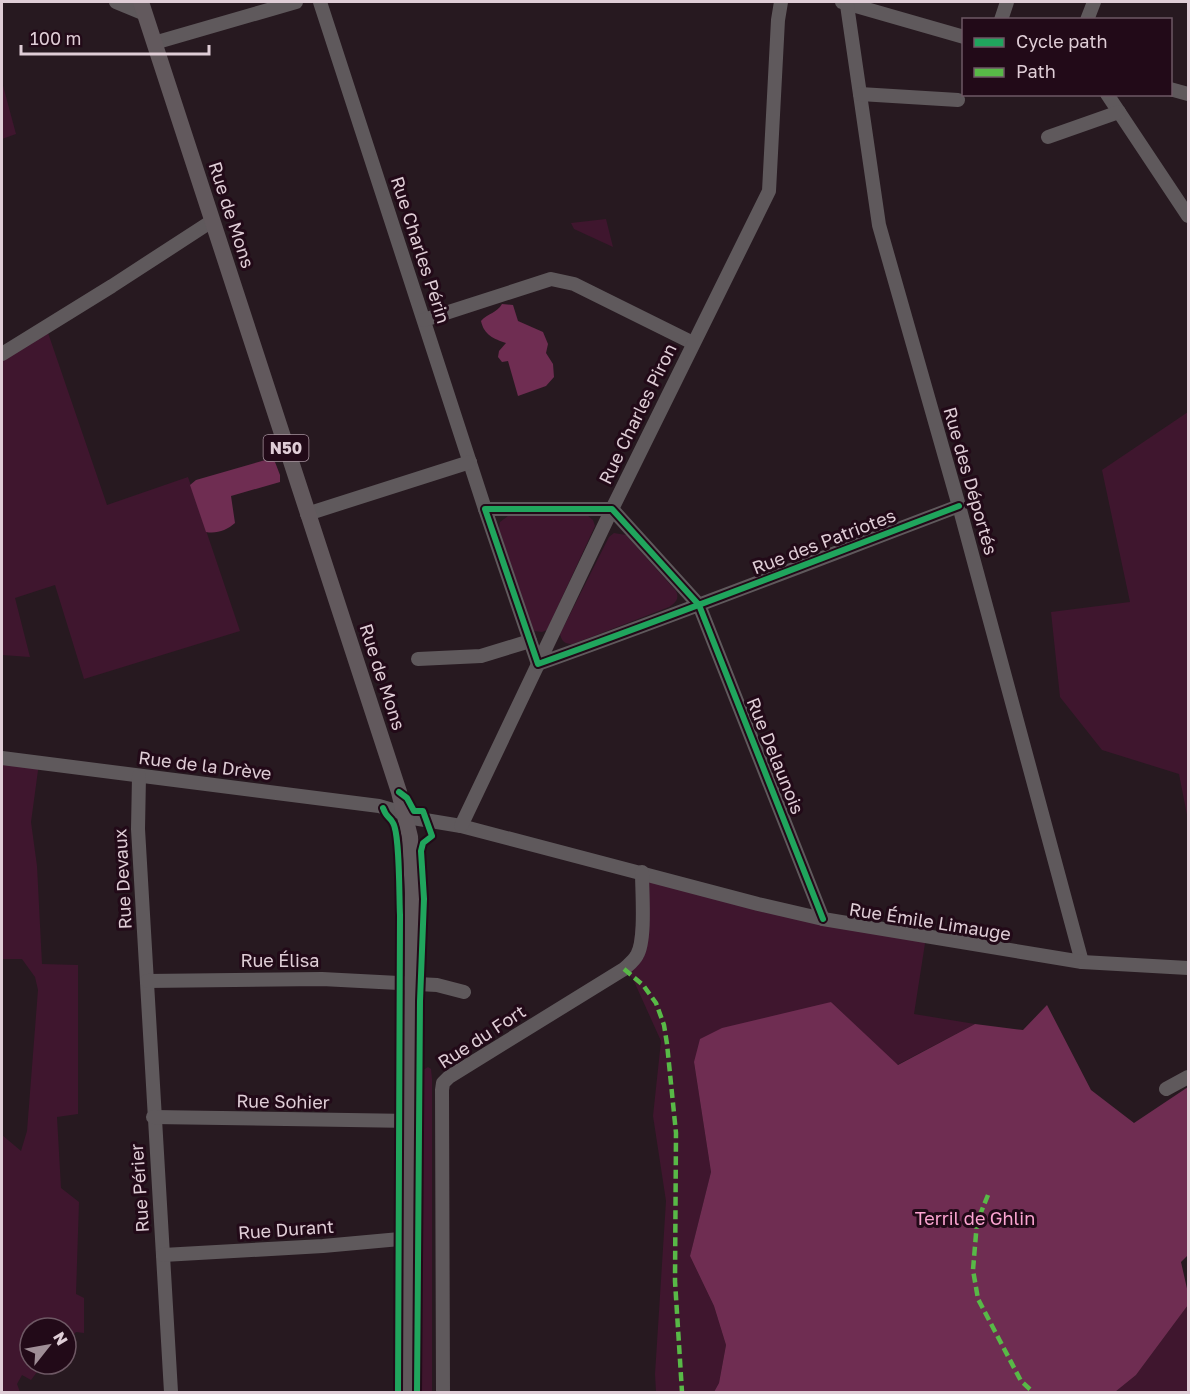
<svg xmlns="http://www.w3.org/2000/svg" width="1190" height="1394" font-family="'Golos Text',sans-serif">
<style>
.green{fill:#3f162e}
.forest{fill:#6f2d52}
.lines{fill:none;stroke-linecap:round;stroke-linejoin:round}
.minor{stroke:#5f595c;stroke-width:14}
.major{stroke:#62595d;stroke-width:16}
.quiet{stroke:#58b947;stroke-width:4.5;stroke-dasharray:9 4.5;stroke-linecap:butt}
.cycleway-casing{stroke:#220a18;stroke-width:10}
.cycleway{stroke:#20a55d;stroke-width:6}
.labels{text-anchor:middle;stroke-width:6;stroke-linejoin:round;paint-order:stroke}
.shield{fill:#220a18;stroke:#a6929d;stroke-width:1.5}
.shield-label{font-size:16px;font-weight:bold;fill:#dfcdd6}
.street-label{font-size:18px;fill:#dfcdd6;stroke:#220a18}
.park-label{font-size:18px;fill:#fca5d2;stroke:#220a18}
</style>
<rect width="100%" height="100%" fill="#271920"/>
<g class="green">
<polygon points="2,82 16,134 2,139"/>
<polygon points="606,219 613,247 574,229 571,223"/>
<polygon points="46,327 107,505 188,477 240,631 84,679 55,585 15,598 30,657 2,655 2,354"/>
<polygon points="1188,412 1188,820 1179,774 1102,750 1060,697 1051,612 1130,602 1102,470"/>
<polygon points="512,513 587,515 593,520 595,526 547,630 542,632 534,631 531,625 499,529 500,522"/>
<path d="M614,533L626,535L676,591C680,599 675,603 669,607L573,644C565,644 562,642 560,634L609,537Z"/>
<polygon points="2,758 39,763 31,822 37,866 42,964 78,965 78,1114 57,1117 61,1188 79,1202 76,1294 84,1298 84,1333 76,1332 66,1344 66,1328 30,1328 30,1364 43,1364 31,1380 22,1375 17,1384 20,1392 2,1392 2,1135 21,1151 27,1131 38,990 35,977 22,959 2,959"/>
<polygon points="642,872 926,937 914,1014 975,1024 897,1065 831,1002 694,1062 711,1172 690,1256 714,1306 726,1345 719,1383 714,1392 656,1392 655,1374 666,1201 653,1116 661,1041 633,979 624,969 632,961"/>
<polygon points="428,1067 431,1069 432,1079 432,1392 421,1392 420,1072"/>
<polygon points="1188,1305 1188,1392 1115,1392 1136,1375"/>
</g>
<g class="forest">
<path d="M502,304L513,305L518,321L543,332L548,344L546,353L553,364L554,377L546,386L518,396L508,361L502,362L498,357L499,351L506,343C494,339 484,335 481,321C488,313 497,313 502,304Z"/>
<path d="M269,459L275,462L280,475V482L231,496L235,523C227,530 217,534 206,532L190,485L196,480Z"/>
<polygon points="831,1002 898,1065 975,1024 1023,1030 1047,1005 1091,1090 1134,1123 1188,1087 1188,1255 1181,1262 1188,1293 1188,1305 1136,1375 1115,1392 714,1392 719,1383 726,1345 714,1306 690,1256 711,1172 694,1062 700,1039 722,1028"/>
</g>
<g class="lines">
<g class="minor">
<polyline points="116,2 145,14"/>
<polyline points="320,2 485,509"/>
<polyline points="842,2 964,37"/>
<polyline points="847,5 879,225 959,506 1082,962"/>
<polyline points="1001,20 1007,2"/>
<polyline points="1087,20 1094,2"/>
<polyline points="154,43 296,2"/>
<polyline points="1170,89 1188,94"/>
<polyline points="860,94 958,100"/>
<polyline points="1107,94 1188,216"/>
<polyline points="1048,137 1119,112"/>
<polyline points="424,320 551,279 574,284 693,343"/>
<polyline points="2,354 112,286 212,221"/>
<polyline points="307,514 470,462"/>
<polyline points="418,659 481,656 530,641"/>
<polyline points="2,758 379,806 403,813 413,818 461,826 758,904 823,919 1082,962 1188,968"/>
<polyline points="139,776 138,829 171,1392"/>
<polyline points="461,826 612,509 769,191 778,20 781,2"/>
<path d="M823,919L699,605L612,509H485L538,664C679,614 819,559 959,506"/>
<polyline points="147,981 322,979 437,985 464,992"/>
<polyline points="1166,1089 1188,1077"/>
<polyline points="153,1117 412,1121"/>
<polyline points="163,1255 323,1246 411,1238"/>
<path d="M443,1392L442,1090L443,1083L449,1077L624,969C628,965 634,961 637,955C646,940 642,892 642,872"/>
</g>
<polyline class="major" points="141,2 399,792 410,837 413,893 409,1392"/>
<g class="quiet">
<polyline points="624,969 643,985 656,1003 664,1025 667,1044 676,1133 675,1281 682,1392"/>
<polyline points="988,1195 977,1222 973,1270 978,1299 1021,1381 1033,1392"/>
</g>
<g class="cycleway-casing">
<g id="cycleway">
<polyline points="399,792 407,798 414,811 423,811 432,836 423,843 421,851 424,899 420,1001 417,1392"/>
<path d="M383,808C387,819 389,815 393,823C400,834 399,898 400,915L398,1392"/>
<path d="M823,919L699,605L612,509H485L538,664C679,614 819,559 959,506"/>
</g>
</g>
<use href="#cycleway" class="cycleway"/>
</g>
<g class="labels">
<rect class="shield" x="263.5" y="435" width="45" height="26" rx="4.5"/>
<g class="shield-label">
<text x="286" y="454">N50</text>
</g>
<g class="street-label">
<text transform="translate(231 215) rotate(72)" y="6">Rue de Mons</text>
<text transform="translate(420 250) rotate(72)" y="6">Rue Charles Périn</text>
<text transform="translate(638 414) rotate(-64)" y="6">Rue Charles Piron</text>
<text transform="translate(970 481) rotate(74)" y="6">Rue des Déportés</text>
<text transform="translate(824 542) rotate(-21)" y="6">Rue des Patriotes</text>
<text transform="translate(382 677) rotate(72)" y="6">Rue de Mons</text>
<text transform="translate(775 756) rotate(68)" y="6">Rue Delaunois</text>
<text transform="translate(205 766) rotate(7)" y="6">Rue de la Drève</text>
<text transform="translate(123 879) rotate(-93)" y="6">Rue Devaux</text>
<text transform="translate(930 922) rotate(9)" y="6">Rue Émile Limauge</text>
<text x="280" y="967">Rue Élisa</text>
<text transform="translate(482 1037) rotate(-33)" y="6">Rue du Fort</text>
<text transform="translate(283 1102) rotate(1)" y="6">Rue Sohier</text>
<text transform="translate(140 1188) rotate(-94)" y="6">Rue Périer</text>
<text transform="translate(286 1230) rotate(-4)" y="6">Rue Durant</text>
</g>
<g class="park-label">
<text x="975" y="1225">Terril de Ghlin</text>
</g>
</g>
<rect width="1190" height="1394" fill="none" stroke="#dfcdd6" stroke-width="6"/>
<rect x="962" y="18" width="210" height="78" fill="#220a18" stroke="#6e5864" stroke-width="1.5"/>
<rect x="974" y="38" width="30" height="9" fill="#20a55d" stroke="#6e5864" stroke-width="1.5"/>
<text x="1016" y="48" font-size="18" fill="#dfcdd6">Cycle path</text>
<rect x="974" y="68" width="30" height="9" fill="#58b947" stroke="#6e5864" stroke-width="1.5"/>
<text x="1016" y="78" font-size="18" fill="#dfcdd6">Path</text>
<g transform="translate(48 1346) rotate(59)"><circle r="28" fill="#220a18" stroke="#6e5864" stroke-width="1.5"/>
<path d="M0-4.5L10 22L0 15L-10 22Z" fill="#9f8e96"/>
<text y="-9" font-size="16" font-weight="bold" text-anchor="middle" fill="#dfcdd6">N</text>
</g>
<path d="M21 45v9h188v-9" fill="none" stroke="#dfcdd6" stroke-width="3"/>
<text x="30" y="45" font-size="18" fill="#dfcdd6" stroke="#220a18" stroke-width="4.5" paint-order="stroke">100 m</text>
</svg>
